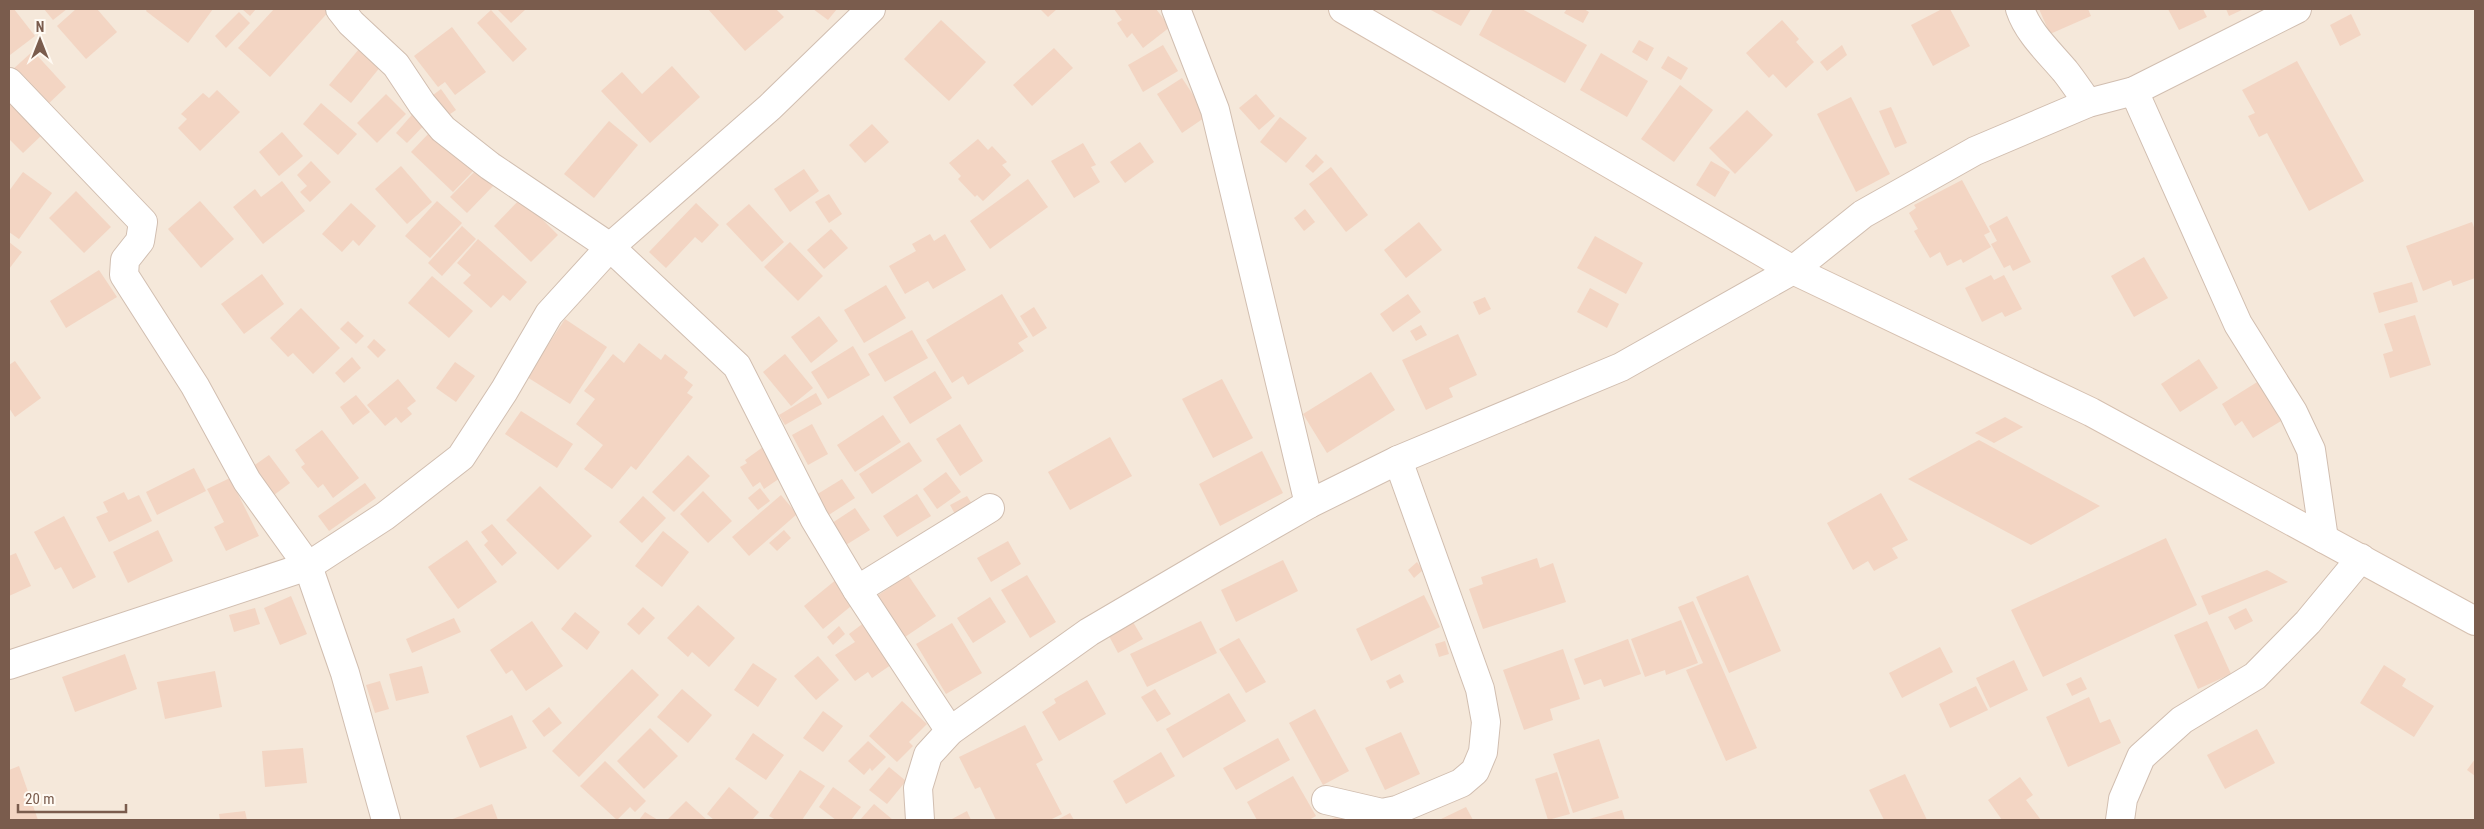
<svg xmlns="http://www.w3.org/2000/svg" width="2484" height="829" font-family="'Roboto Condensed',sans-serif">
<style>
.residential{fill:#f5e8da}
.building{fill:#f3d5c3}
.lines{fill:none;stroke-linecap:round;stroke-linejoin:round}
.street-casing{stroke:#d1beb0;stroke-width:30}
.secondary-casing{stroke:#d6c0b0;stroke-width:30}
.street{stroke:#fff;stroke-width:28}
.secondary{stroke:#fff;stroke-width:28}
</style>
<rect width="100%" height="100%" fill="#fdf6ec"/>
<rect class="residential" x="9" y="9" width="2466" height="811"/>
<g class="building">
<polygon points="9,9 14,9 35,36 10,55"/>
<polygon points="44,9 67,9 53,20"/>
<polygon points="76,9 97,9 117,32 86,59 57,26"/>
<polygon points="147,9 213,9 188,43 146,11"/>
<polygon points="242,9 256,9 250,16"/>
<polygon points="274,9 331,9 270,77 238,48"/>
<polygon points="497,9 526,9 511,23"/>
<polygon points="708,9 776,9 784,17 745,51"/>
<polygon points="813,9 837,9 828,20"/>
<polygon points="1040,9 1057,9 1048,17"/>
<polygon points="1114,9 1156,9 1170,27 1143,48 1132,33 1127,38 1117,23 1122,20"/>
<polygon points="1429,9 1471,9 1461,26"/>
<polygon points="1493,9 1522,9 1587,45 1565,83 1479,35"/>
<polygon points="1567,9 1584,9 1589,12 1583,23 1564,13"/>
<polygon points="1942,9 1950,9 1970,46 1933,66 1911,25"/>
<polygon points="2039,9 2088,9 2091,16 2050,34"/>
<polygon points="2168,9 2203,9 2207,17 2179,30"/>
<polygon points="2226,9 2244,9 2229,16"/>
<polygon points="491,10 527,49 513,62 477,23"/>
<polygon points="239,12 250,23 226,48 215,36"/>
<polygon points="2351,14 2361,35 2340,46 2330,25"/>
<polygon points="941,20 986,62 949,101 904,59"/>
<polygon points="1782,20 1799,39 1796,42 1814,62 1786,88 1773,74 1769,78 1746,53"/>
<polygon points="452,27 486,72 455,95 445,82 438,87 414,56"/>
<polygon points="1639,40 1654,48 1647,61 1632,52"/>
<polygon points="1163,45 1178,71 1143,92 1128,65"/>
<polygon points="1842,45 1847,55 1827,71 1820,62"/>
<polygon points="1054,48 1073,68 1032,106 1013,85"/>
<polygon points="359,49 381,66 351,103 329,85"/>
<polygon points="33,51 66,87 45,107 11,71"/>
<polygon points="1601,53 1648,81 1627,117 1580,90"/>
<polygon points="1668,56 1688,68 1681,80 1661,68"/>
<polygon points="2297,61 2364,181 2309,211 2267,133 2259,137 2248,116 2255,113 2242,90"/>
<polygon points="672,66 700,97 650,143 601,91 622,72 642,94"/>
<polygon points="1182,78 1207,116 1182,133 1157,94"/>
<polygon points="1680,85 1713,110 1674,162 1641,139"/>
<polygon points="441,89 456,110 440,121 425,101"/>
<polygon points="217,90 240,112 200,151 178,128 187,119 181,114 203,93 209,98"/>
<polygon points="386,94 406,114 377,143 357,123"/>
<polygon points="1256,94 1275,116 1259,130 1239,108"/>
<polygon points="1851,97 1890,174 1856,192 1817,114"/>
<polygon points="11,100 44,133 23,153 9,139 9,102"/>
<polygon points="321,103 357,134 338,155 303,124"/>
<polygon points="1891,107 1907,143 1895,148 1879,111"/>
<polygon points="417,109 429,120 407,143 396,133"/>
<polygon points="1747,110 1773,135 1735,174 1709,148"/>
<polygon points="1280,117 1307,138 1286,163 1260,142"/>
<polygon points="609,121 638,145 594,198 564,174"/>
<polygon points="872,124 889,142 865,163 849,145"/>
<polygon points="431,131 473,171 453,192 411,152"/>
<polygon points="282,132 303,156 279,176 259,152"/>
<polygon points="978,139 988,150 992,146 1007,162 1002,165 1011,175 983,201 977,195 975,197 958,179 961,176 949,163"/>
<polygon points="1140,142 1154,162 1125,183 1110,162"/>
<polygon points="1083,143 1096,165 1091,167 1100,182 1074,198 1051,161"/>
<polygon points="1316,154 1324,162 1313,173 1305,166"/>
<polygon points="311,161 331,182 310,202 300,192 307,186 297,175"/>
<polygon points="1711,161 1730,172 1715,197 1696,185"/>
<polygon points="401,166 432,202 407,224 375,189"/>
<polygon points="479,167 495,184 467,213 450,197"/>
<polygon points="1331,167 1368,215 1346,232 1309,184"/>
<polygon points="804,169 819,191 790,212 774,189"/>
<polygon points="23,172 52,193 19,239 9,232 9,191"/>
<polygon points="1028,179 1048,207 990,249 970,221"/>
<polygon points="1962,180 1990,232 1984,235 1991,247 1963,263 1961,259 1947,266 1940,252 1930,258 1914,231 1918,229 1909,213 1916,208 1914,205"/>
<polygon points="282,181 305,211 263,244 233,207 255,189 261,197"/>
<polygon points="76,191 111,227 84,253 49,218"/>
<polygon points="829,194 842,214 829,223 815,202"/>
<polygon points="521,198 558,235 531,262 494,226"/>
<polygon points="200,201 234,239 201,268 168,229"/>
<polygon points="437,201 462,223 430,258 405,236"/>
<polygon points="351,203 376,226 359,246 353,240 342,252 322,234"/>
<polygon points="696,203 719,225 702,243 695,237 666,268 649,252"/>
<polygon points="749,204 784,242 762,262 726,224"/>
<polygon points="1305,209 1315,222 1304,231 1294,218"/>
<polygon points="2007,216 2031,262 2013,271 2010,265 2004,268 1991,244 1997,241 1989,226"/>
<polygon points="1419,222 1442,250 1406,278 1384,250"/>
<polygon points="2472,222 2475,230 2475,278 2453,286 2451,280 2423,291 2406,246"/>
<polygon points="462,226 476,239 442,276 428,263"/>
<polygon points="831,229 848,248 824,269 807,250"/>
<polygon points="930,234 934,241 945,234 966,270 933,289 928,281 905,294 889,266 916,251 912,244"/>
<polygon points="1595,236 1643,263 1626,294 1577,268"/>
<polygon points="478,239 527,282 510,301 503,295 491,308 463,283 471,275 457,263"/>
<polygon points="9,242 22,252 9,269"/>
<polygon points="790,242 823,276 798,301 764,267"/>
<polygon points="2144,257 2168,298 2134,317 2111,276"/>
<polygon points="99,270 117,297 66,328 50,301"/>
<polygon points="262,274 284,304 244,334 221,304"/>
<polygon points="1991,275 1994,280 2004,275 2022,309 2005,317 2002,312 1982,322 1965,288"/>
<polygon points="432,276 473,311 449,338 408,303"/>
<polygon points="2412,282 2418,302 2379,313 2373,293"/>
<polygon points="886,285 906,318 864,343 844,310"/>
<polygon points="1590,288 1619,304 1607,328 1577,312"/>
<polygon points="1002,294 1028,337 1018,343 1024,351 968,385 963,376 952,383 926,340"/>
<polygon points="1408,294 1421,312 1393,332 1380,314"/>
<polygon points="1485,297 1491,309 1479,315 1473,302"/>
<polygon points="1034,307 1047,328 1033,337 1020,316"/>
<polygon points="301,308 340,348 313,374 293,353 288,357 270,338"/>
<polygon points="2415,315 2431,365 2390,378 2383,354 2393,351 2384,324"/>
<polygon points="819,316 838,341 811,363 791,337"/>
<polygon points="565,319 607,347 570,404 527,377"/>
<polygon points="348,321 364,336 356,344 340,329"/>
<polygon points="1421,325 1427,335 1416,341 1410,331"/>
<polygon points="912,330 928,358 885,382 868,354"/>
<polygon points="1458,334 1477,375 1449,388 1453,397 1426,410 1402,360"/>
<polygon points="374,339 386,350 378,358 367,347"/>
<polygon points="639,343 661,360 665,354 688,372 684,378 693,385 687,393 693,397 636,470 631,466 612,489 584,469 603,445 576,424 595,399 584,391 613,354 624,363"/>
<polygon points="853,346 870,375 828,399 811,372"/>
<polygon points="785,354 813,388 791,406 763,372"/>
<polygon points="352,357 361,368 344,383 335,373"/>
<polygon points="2199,359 2218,388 2180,412 2161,384"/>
<polygon points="15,361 41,398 15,417 9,408 9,365"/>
<polygon points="455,362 475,376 456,402 436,388"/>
<polygon points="935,371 952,398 910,424 893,397"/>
<polygon points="1371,372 1395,410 1327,453 1303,414"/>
<polygon points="398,379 416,401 407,408 412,414 401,423 396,417 385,426 367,405"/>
<polygon points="1222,379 1253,438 1213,458 1182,399"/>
<polygon points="2262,379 2286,418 2253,438 2242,421 2235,426 2222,404"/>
<polygon points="816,393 822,404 785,425 779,415"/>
<polygon points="356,395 370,412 353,425 340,407"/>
<polygon points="521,411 573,444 557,468 505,434"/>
<polygon points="883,415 901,442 855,472 837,445"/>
<polygon points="2005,417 2023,427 1994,443 1975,433"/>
<polygon points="812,424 828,454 808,465 792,435"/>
<polygon points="960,424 983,461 960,476 936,439"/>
<polygon points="322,430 359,478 333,498 323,484 318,488 301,467 305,464 295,450"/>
<polygon points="1110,437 1132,476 1070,510 1048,472"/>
<polygon points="1979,440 2100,506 2031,545 1908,479"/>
<polygon points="909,442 922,461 872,494 859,474"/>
<polygon points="763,447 783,476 764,489 760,482 753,487 740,467 747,463 745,460"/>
<polygon points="1262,451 1283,493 1220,526 1199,484"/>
<polygon points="269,455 290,483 270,498 249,469"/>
<polygon points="688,455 710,476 674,512 652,492"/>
<polygon points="194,468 206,491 157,515 146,492"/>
<polygon points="946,472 961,492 937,509 923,489"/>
<polygon points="230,478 259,536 226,551 214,527 224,522 207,489"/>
<polygon points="842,479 855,498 824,518 811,498"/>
<polygon points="365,483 376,498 329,531 318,516"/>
<polygon points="540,486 592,536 558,570 506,520"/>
<polygon points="760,488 770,501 758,510 748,498"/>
<polygon points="703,491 732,521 708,543 680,514"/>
<polygon points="124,492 128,500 139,495 152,521 109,542 96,517 108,512 103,502"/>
<polygon points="1881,493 1908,540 1892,548 1898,558 1874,571 1868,561 1853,570 1827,523"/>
<polygon points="917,494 931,516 897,537 883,516"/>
<polygon points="781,495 797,514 749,556 732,537"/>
<polygon points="643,496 666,518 642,543 619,522"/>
<polygon points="967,496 972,504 955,514 950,505"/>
<polygon points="855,508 870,530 841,548 826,527"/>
<polygon points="64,516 96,577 73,589 61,567 55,570 34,532"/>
<polygon points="492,524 517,553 502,566 484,545 488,541 481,532"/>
<polygon points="158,530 173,561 128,583 113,552"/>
<polygon points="784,530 791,538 777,551 769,543"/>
<polygon points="663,531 689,552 662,587 635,566"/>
<polygon points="2166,538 2197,605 2043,677 2011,610"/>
<polygon points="467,540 497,582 458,609 428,567"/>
<polygon points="1008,541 1021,564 991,582 977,558"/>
<polygon points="16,553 31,586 9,596 9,556"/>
<polygon points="1537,558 1540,568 1553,563 1566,602 1483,629 1469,589 1483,584 1481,577"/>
<polygon points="1283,560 1298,591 1236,622 1221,590"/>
<polygon points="1417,562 1423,570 1414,578 1408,570"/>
<polygon points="2267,570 2288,582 2209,615 2201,596"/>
<polygon points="908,575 936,616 905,637 877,596"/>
<polygon points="1027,575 1056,622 1030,638 1001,590"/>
<polygon points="1748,575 1781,651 1729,673 1696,597"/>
<polygon points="837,579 856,602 823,629 804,606"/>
<polygon points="1424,595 1440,627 1371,661 1356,629"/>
<polygon points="291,596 307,634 280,645 264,608"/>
<polygon points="990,597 1006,622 973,643 957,618"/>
<polygon points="1693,601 1757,748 1726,761 1686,670 1703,663 1678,607"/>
<polygon points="698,605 735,638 709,667 692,652 688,657 667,638"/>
<polygon points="643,607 655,618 639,635 627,624"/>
<polygon points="255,608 260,624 234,632 229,615"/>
<polygon points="2246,608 2253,621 2235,630 2228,617"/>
<polygon points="575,612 600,632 587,650 561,629"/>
<polygon points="454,618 461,632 412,653 406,639"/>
<polygon points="869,619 898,660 872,678 868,672 855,681 835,655 855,642 849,634"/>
<polygon points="1681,620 1698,663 1666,675 1665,670 1645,677 1631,639"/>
<polygon points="532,621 563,666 526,691 512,670 506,674 490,650"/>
<polygon points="1201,621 1217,653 1147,687 1130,654"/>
<polygon points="2207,621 2231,674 2198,689 2174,635"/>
<polygon points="1133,622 1143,639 1118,653 1109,636"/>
<polygon points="952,623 982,673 946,694 916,644"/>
<polygon points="839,626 845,634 833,645 827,637"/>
<polygon points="1239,638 1266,682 1246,693 1219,649"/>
<polygon points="1628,639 1641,674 1604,687 1601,679 1584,685 1574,659"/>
<polygon points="1445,641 1449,654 1439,657 1435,644"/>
<polygon points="1940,647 1953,672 1902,698 1889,673"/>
<polygon points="1563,649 1580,699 1550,709 1553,720 1524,730 1503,670"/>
<polygon points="125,654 137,689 75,712 62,677"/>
<polygon points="818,656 839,680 816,700 794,676"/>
<polygon points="2014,660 2028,690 1990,708 1976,678"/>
<polygon points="753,663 777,679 758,707 734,690"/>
<polygon points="2384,665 2406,679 2402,686 2434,706 2414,737 2360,703"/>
<polygon points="422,666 429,693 396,701 389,674"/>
<polygon points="632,669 659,695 579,777 552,751"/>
<polygon points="215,671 222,707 165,719 157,682"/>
<polygon points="1400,674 1404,682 1390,689 1386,681"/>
<polygon points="2081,677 2087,689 2072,696 2066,684"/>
<polygon points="1087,680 1106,714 1059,741 1042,712 1056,703 1054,699"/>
<polygon points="380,681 389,709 375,713 366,685"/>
<polygon points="1976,686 1988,710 1950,728 1939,704"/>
<polygon points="682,689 712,715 688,743 657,717"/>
<polygon points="1155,689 1171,714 1157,722 1141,697"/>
<polygon points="1229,693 1246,721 1183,758 1166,729"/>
<polygon points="2089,697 2100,723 2110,719 2121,743 2068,767 2046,717"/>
<polygon points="902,701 927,724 909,742 913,746 897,762 869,736"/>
<polygon points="549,707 562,723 544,737 532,721"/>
<polygon points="1315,709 1349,771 1323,785 1289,723"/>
<polygon points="823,711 843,726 823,752 803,738"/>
<polygon points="512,715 527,748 480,768 466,736"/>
<polygon points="1025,725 1043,760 1036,764 1062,814 1050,820 996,820 980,787 975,789 959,757"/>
<polygon points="650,728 678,756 644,789 617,761"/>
<polygon points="2257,729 2275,763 2225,789 2207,755"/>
<polygon points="1401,732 1420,774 1385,790 1365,748"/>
<polygon points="753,733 784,755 766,780 735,759"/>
<polygon points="1278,738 1290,760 1236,790 1223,768"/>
<polygon points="1599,739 1619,798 1573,813 1553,754"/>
<polygon points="868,741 886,757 872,771 870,768 864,775 848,761"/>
<polygon points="303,748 307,783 265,787 262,751"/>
<polygon points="1161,752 1175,776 1126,804 1113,781"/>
<polygon points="2475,759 2475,776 2467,770"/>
<polygon points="605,761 646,801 635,812 630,807 617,820 580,786"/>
<polygon points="19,766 38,820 9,820 9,770"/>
<polygon points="889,767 906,781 887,804 869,790"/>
<polygon points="800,770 825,786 802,820 776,820 769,816"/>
<polygon points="1557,772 1570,814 1548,820 1535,779"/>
<polygon points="1905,774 1927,820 1884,820 1869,790"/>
<polygon points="1293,776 1316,816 1309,820 1257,820 1247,802"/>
<polygon points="2020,777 2033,795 2026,800 2041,820 2002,820 1988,800"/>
<polygon points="729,787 759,812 752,820 714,820 707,814"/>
<polygon points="833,787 861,807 851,820 836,820 819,807"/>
<polygon points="686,801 707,820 667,820"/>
<polygon points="492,804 498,820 450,820"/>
<polygon points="874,804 893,820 860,820"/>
<polygon points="1466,807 1473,820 1439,820"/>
<polygon points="1622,810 1625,820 1590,820 1589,819"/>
<polygon points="245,811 247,820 220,820 219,814"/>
<polygon points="967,811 971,820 952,820 952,819"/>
<polygon points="645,812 658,820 639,820"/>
<polygon points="1345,812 1350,820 1330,820"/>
<polygon points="1070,813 1074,820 1057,820"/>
</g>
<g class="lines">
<g class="street-casing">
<g id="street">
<polyline points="340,9 351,23 396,65 422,104 443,129 490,166 610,247 737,366 814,518 857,590 950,731"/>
<polyline points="1176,9 1215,110 1309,504"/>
<path d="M2020,9C2028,33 2049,52 2065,71C2073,81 2080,92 2088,103"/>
<polyline points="9,82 143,222 140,241 125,260 124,275 195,386 247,481 308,566 345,673 386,820"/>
<polyline points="2134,91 2238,324 2293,412 2311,450 2324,539"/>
<polyline points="857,590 990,508"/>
<polyline points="9,665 308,566 385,516 461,457 504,391 549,314 610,247 770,107 871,9"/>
<polyline points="1326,800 1382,813 1397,810 1461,783 1475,771 1483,752 1486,722 1480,689 1398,460"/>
<polyline points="920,820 918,788 928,755 950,731 1089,632 1215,558 1309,504 1398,460 1621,367 1793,270 1863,214 1975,151 2088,103 2134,91 2297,9"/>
<polyline points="2120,820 2123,799 2141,757 2182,720 2255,676 2308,622 2361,558"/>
</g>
</g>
<g class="secondary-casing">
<polyline id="secondary" points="1343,9 1793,270 2091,412 2475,621"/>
</g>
<use href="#street" class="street"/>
<use href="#secondary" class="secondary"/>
</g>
<rect width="2484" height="829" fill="none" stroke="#7a5c4d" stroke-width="20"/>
<g transform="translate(40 40)" stroke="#fffaf3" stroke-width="4" paint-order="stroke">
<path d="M0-4L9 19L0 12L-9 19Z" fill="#7a5c4d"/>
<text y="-8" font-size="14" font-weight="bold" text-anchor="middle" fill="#7a5c4d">N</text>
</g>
<path d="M18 804v8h108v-8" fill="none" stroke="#7a5c4d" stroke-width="2.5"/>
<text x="25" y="804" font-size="15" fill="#7a5c4d" stroke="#fffaf3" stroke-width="4" paint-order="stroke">20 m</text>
</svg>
